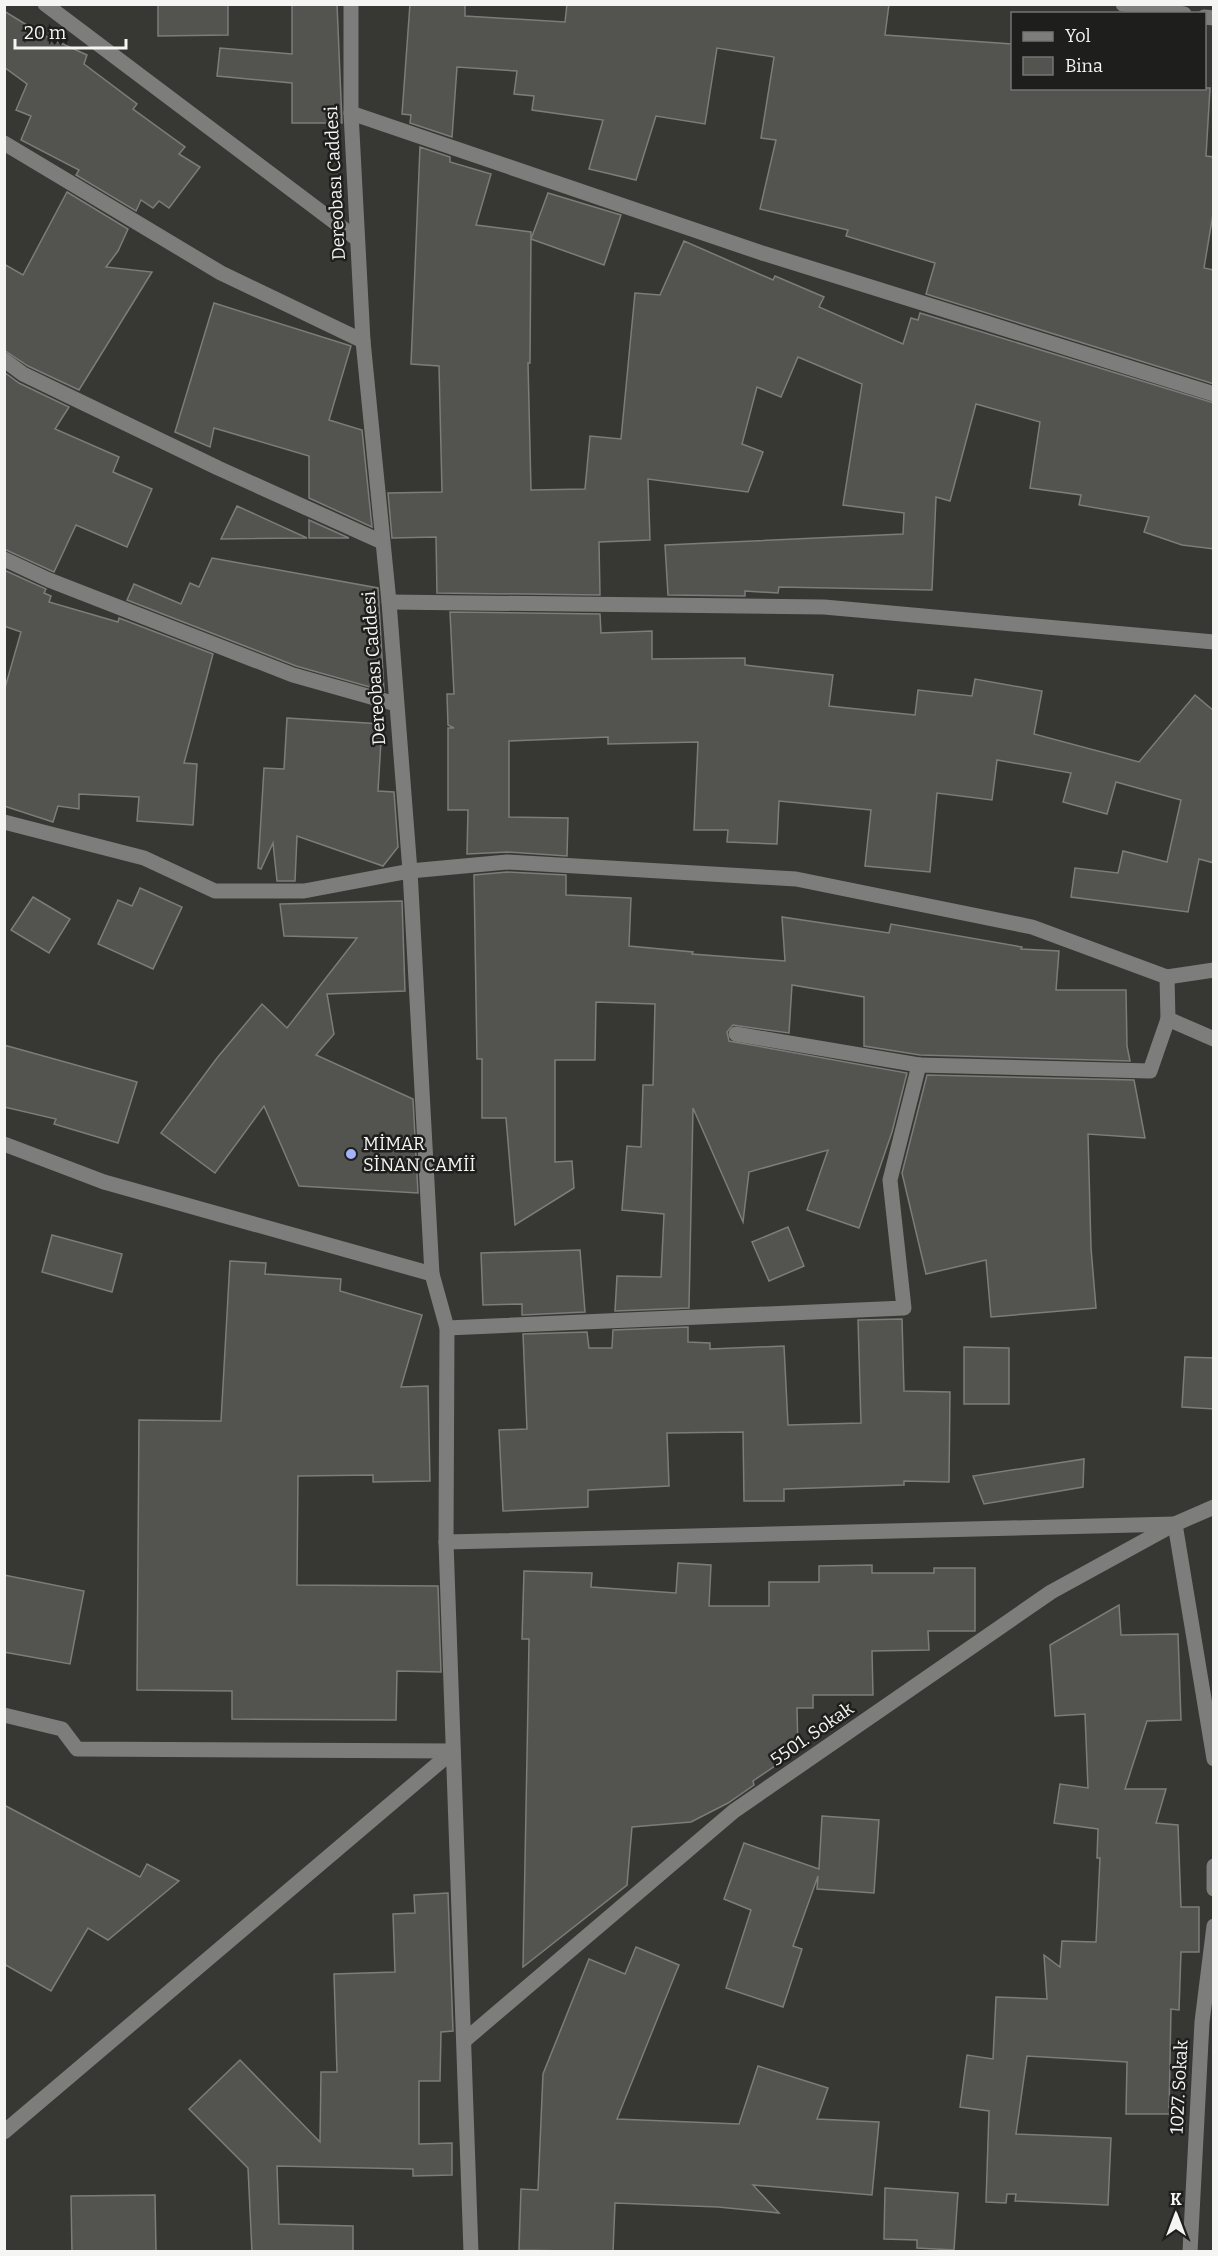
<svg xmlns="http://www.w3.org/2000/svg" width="1218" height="2256" font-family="Bitter,serif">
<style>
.building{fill:#535350;stroke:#7c7d79;stroke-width:1.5}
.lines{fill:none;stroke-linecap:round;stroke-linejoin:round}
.minor{stroke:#7d7d7c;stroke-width:15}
.poi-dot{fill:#a2b2fd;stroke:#1e1e1d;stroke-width:2}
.labels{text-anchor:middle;stroke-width:5;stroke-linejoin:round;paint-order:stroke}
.street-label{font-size:18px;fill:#f5f5f3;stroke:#1e1e1d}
.poi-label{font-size:18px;fill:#f5f5f3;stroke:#1e1e1d;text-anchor:start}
</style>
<rect width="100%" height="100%" fill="#373734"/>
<g class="building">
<polygon points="158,4 228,4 228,35 158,36"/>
<polygon points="292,4 337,4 342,123 292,123 292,83 217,76 220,48 292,54"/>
<polygon points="410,4 465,4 465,16 565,22 567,4 889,4 885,35 1012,44 1012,88 1210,88 1206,156 1214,157 1214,208 1204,268 1214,270 1214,384 926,294 935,263 846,236 848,230 760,209 776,140 761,138 774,57 717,48 705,124 656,116 636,180 589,169 603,120 532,110 534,96 514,94 517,71 457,67 452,137 410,123 411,115 402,114"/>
<polygon points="4,11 43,35 87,55 84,64 137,104 133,109 185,147 179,154 200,167 169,208 159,201 153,208 141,200 136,211 76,175 79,170 21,140 31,116 16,110 27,84 4,67"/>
<polygon points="420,147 450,157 450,162 491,174 476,225 531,232 530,363 528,363 531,490 585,489 590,436 621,439 635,293 660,295 684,241 773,280 775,276 824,297 819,307 903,344 911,318 918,320 920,313 1214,403 1214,549 1182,545 1144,532 1149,517 1079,505 1081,495 1030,488 1040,422 976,404 950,501 936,497 932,590 779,587 778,593 745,591 745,596 668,595 665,545 903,534 904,513 843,505 862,384 798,357 781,397 757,387 742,444 763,452 748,492 648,479 650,540 599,542 600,595 437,593 436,537 392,538 388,493 442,492 439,366 411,364"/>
<polygon points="67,192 128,229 118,251 106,267 152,272 79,390 28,366 4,350 4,264 23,275"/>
<polygon points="548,193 621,215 604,265 531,239"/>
<polygon points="214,303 351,346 329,420 362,430 372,527 309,498 309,456 214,428 210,447 175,432"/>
<polygon points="4,372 19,383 69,407 55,429 119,457 113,472 152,489 127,547 76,525 54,572 4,549"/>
<polygon points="237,506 307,538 221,539"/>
<polygon points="309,520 349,538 309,538"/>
<polygon points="212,558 378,588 384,691 296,666 127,600 134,584 181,604 190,583 199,587"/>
<polygon points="4,570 46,589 44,593 51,596 49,602 118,622 119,618 213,654 184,763 197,764 193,825 137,821 139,797 79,794 79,809 58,806 53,822 4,806 4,691 21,632 4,626"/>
<polygon points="450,612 600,614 601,633 652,631 652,659 745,658 745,665 833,675 829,706 915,715 918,690 972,696 975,679 1042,691 1034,734 1139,762 1195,695 1214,711 1214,863 1199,859 1188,912 1071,897 1075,868 1118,873 1123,851 1167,862 1181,800 1116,782 1107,814 1063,802 1071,773 997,760 992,800 937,793 930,872 865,866 871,810 779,801 777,844 727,842 728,830 694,830 698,742 608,744 608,737 509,741 509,817 568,818 567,856 508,852 467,854 468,810 448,810 448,728 454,728 448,725 447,694 454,694"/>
<polygon points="287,718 382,724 378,791 394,792 398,847 383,866 297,836 295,881 277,881 273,843 261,869 258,868 264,768 284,769"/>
<polygon points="507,872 566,875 566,895 631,898 629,946 693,952 692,954 785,961 782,917 889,933 891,924 1022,947 1021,949 1059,951 1056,990 1126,990 1127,1046 1130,1061 920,1055 864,1046 864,997 792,985 789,1033 733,1025 727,1032 729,1041 907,1073 892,1132 859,1228 807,1210 828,1150 749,1172 743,1222 693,1108 689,1308 615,1311 617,1276 661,1277 664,1214 622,1210 627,1146 641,1147 643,1085 653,1085 655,1004 596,1002 595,1060 555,1060 555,1162 572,1161 574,1188 515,1225 506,1118 482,1118 482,1059 477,1059 474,875"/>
<polygon points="140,888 182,907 153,969 98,944 118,900 132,906"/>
<polygon points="33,897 70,919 49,953 11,930"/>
<polygon points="402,901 405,991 327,994 334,1034 316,1055 413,1099 418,1193 299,1186 264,1106 215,1173 161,1133 217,1058 262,1004 287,1028 357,938 284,936 280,904"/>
<polygon points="4,1045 137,1082 118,1143 54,1124 56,1119 4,1107"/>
<polygon points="927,1075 1134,1080 1145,1138 1088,1134 1091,1248 1096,1308 991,1317 986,1260 926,1274 902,1173"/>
<polygon points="788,1227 804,1266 769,1281 752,1242"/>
<polygon points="52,1235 122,1254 112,1292 42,1272"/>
<polygon points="580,1250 585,1312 522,1315 522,1304 483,1305 481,1253"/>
<polygon points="230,1261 266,1263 265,1274 341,1279 340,1291 422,1315 401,1387 428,1386 430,1481 373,1482 373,1475 298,1476 297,1585 438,1586 441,1672 397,1671 396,1720 232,1719 232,1691 137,1690 139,1420 221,1421"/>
<polygon points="902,1319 904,1391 950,1392 949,1482 904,1481 904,1485 784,1489 784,1501 744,1501 743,1432 667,1433 669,1486 588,1490 588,1507 503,1511 499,1430 527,1429 523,1334 587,1332 589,1348 612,1348 613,1330 688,1327 688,1342 710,1343 710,1349 784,1346 788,1425 861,1423 858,1320"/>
<polygon points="964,1347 1009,1348 1009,1404 964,1404"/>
<polygon points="1185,1357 1214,1358 1214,1409 1182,1407"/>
<polygon points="1084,1459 1083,1487 984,1504 973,1476"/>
<polygon points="678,1563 711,1565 709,1606 769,1606 769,1582 819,1582 819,1566 872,1565 872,1573 934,1573 934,1568 975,1568 975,1631 928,1631 929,1650 872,1651 873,1695 813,1695 813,1708 797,1708 798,1750 753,1781 754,1785 728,1803 691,1822 632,1827 627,1885 523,1967 528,1703 529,1639 522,1639 524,1571 592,1573 591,1587 676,1593"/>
<polygon points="4,1575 84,1591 70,1664 4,1652"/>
<polygon points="1119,1605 1121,1635 1178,1634 1181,1720 1147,1721 1125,1789 1166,1789 1156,1823 1178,1825 1181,1907 1199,1907 1199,1952 1181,1952 1179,2010 1171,2009 1169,2114 1126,2114 1127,2062 1027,2056 1016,2134 1111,2138 1108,2205 1015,2201 1016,2194 1007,2194 1006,2203 986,2202 989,2111 960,2107 967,2055 993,2059 996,1997 1047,1999 1044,1955 1060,1967 1062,1941 1096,1942 1100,1858 1097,1858 1098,1829 1054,1823 1060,1784 1088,1788 1085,1714 1055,1716 1050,1645"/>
<polygon points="4,1805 140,1877 147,1864 179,1881 108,1940 88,1928 51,1991 4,1964"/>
<polygon points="822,1816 879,1820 874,1893 817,1889 818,1876 793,1946 802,1949 783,2007 726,1988 751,1910 724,1899 744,1843 819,1869"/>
<polygon points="448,1893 453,2031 441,2032 440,2081 419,2081 419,2144 452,2143 452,2175 413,2176 413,2169 277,2166 279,2224 353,2226 353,2252 252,2252 248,2168 189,2109 240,2060 320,2142 321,2072 337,2072 334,1974 395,1972 393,1914 415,1913 414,1895"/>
<polygon points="636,1947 679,1965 617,2119 739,2124 758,2066 828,2088 817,2119 879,2122 872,2195 753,2185 779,2213 718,2207 615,2203 613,2252 519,2250 521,2189 538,2190 543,2074 589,1959 625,1974"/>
<polygon points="885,2188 958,2193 954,2250 917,2248 917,2240 884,2239"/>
<polygon points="155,2195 156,2252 72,2252 71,2196"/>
</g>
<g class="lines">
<g class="minor">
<polyline points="45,4 357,239"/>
<polyline points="351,4 351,113 363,341 389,602 410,871 432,1274 447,1328 446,1542 471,2252"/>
<polyline points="1123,4 1184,14"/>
<polyline points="1204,17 1214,18"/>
<polyline points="351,113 762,253 1214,394"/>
<polyline points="4,143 221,273 363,341"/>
<polyline points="4,360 23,374 218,468 382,542"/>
<polyline points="4,559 49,580 293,675 396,704"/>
<polyline points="389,602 824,607 1214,642"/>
<polyline points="4,822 144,858 215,891 304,891 410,871 507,862 796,879 1032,927 1167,977 1168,1019 1214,1039"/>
<polyline points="1167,977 1214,970"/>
<polyline points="736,1034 919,1065"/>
<polyline points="4,1144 104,1182 432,1274"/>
<polyline points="447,1328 904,1308 890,1180 919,1065 1150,1071 1168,1019"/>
<polyline points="446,1542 1175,1524 1214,1759"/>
<polyline points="4,1715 62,1729 77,1749 453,1751"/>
<polyline points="1214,1866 1214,1889"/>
<polyline points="465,2040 734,1811 1051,1592 1175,1524 1214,1507"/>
<polyline points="4,2132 453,1751"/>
<polyline points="1190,2252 1202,2022 1214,1926"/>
</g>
</g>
<circle class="poi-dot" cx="351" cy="1154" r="6"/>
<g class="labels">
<g class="street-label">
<text transform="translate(335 183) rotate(-93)" y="6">Dereobası Caddesi</text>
<text transform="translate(374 668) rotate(-94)" y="6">Dereobası Caddesi</text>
<text transform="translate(812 1734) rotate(-35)" y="6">5501. Sokak</text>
<text transform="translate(1179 2087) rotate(-87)" y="6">1027. Sokak</text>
</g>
<g class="poi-label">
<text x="363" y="1150">MİMAR<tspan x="363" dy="21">SİNAN CAMİİ</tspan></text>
</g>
</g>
<rect width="1218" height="2256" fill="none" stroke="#f5f5f3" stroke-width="12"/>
<rect x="1011" y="12" width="195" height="78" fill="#1e1e1d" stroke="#747473" stroke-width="1.5"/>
<rect x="1023" y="32" width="30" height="9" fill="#7d7d7c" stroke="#747473" stroke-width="1.5"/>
<text x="1065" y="42" font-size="18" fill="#f5f5f3">Yol</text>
<rect x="1023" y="57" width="30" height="18" fill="#535350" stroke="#747473" stroke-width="1.5"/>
<text x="1065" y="72" font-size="18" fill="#f5f5f3">Bina</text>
<g transform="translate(1176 2214)" stroke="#1e1e1d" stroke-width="4.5" paint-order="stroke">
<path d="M0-4.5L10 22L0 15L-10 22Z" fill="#f5f5f3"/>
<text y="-9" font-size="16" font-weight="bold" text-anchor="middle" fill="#f5f5f3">K</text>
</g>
<path d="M15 39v9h111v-9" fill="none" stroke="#f5f5f3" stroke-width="3"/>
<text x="24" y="39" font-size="18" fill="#f5f5f3" stroke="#1e1e1d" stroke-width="4.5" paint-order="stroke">20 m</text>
</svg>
